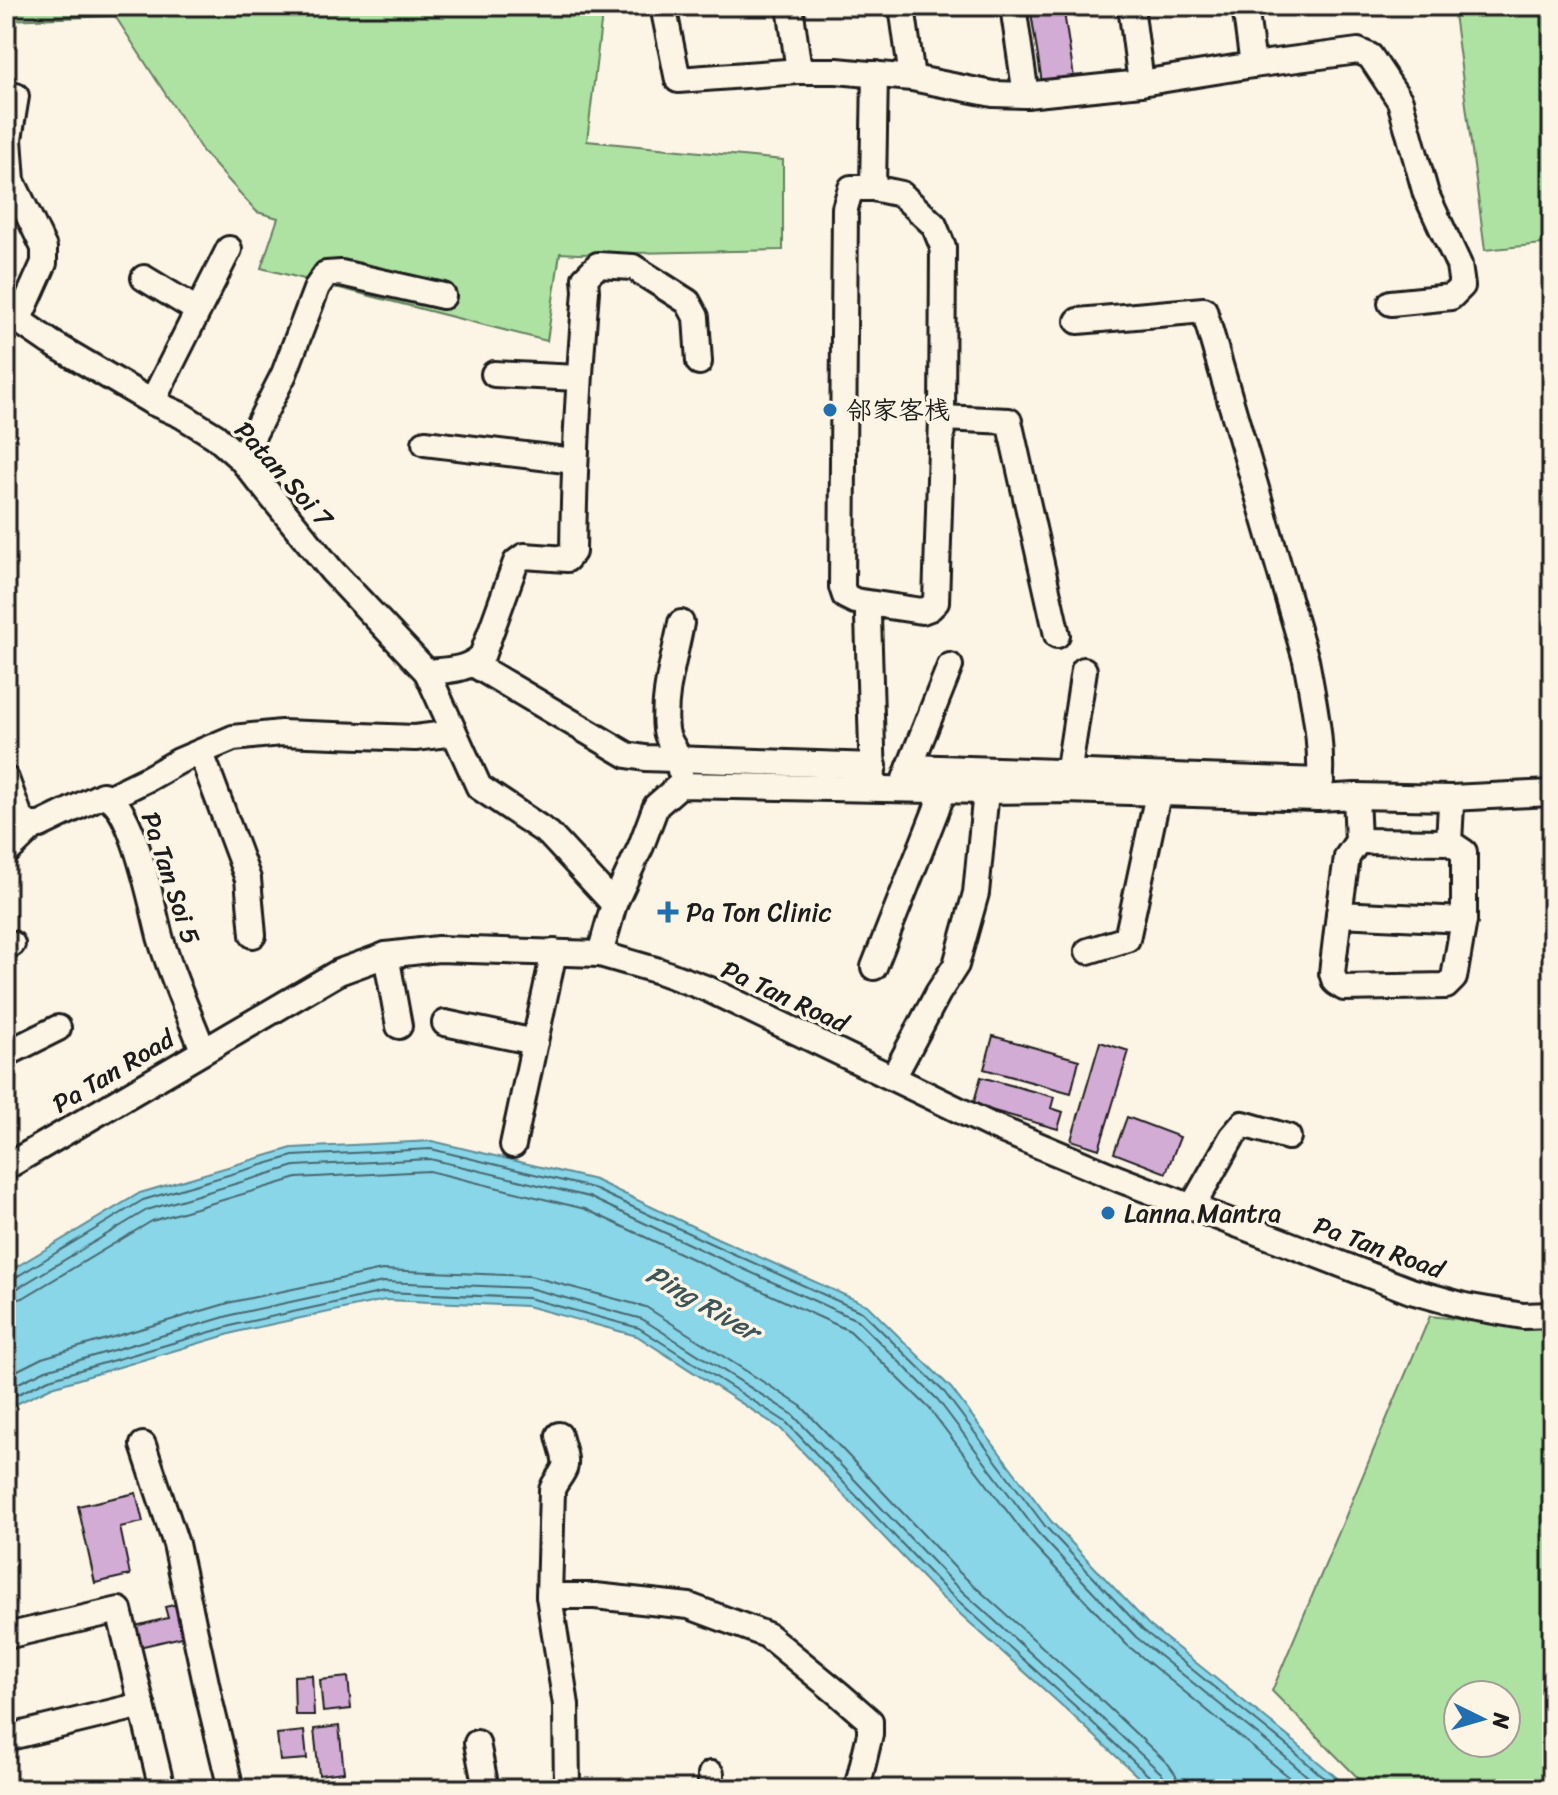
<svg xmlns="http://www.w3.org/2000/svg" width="1558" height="1795" font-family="Sriracha,'LXGW WenKai TC',sans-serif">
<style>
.green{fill:#aee2a3;stroke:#657f60;stroke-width:2;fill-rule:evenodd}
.water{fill:#89d6e8;stroke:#5d8c96;stroke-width:2}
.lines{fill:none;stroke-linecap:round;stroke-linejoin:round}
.shore{stroke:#48666e;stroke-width:2}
.building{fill:#d2acd5;stroke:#1c1c1c;stroke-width:2}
.minor-casing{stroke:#1c1c1c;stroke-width:30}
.minor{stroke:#fcf5e5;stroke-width:24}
.poi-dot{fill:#1f6fb2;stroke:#fcf5e5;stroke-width:3}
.labels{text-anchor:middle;stroke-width:7;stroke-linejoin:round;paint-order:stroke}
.poi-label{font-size:26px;fill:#1c1c1c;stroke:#fcf5e5;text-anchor:start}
.street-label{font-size:26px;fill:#1c1c1c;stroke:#fcf5e5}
.water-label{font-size:28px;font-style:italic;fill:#3d5459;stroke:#fcf5e5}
</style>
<rect width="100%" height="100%" fill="#fcf5e5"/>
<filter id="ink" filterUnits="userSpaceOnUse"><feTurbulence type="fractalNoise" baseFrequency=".0125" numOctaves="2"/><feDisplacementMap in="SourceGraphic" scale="16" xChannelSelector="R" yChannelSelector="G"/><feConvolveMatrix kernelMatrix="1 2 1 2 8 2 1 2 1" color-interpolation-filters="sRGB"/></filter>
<g filter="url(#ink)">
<g class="green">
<polygon points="6,6 603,6 587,141 783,160 783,250 578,254 560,253 547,341 261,268 278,218 257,212 203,152 115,16 6,20"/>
<polygon points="1453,6 1552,6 1552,243 1485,250"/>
<path d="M1430,1316L1552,1330V1789H1369L1272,1691ZM1458,1695H1506V1743H1458Z"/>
</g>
<polygon class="water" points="432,1141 595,1180 717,1238 867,1305 951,1388 1051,1521 1149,1625 1296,1743 1350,1789 1151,1789 1068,1711 939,1595 780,1428 637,1336 527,1306 385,1300 240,1331 52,1387 6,1409 6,1273 140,1193 292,1148"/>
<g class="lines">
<g class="shore">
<polyline points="6,1280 13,1279 143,1200 293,1156 431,1149 592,1188 714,1245 862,1312 945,1393 1045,1526 1143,1630 1291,1749 1337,1789"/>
<polyline points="6,1290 18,1288 147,1210 295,1166 430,1159 589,1197 710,1254 857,1320 938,1400 1038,1533 1136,1637 1284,1756 1322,1789"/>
<polyline points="6,1302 23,1298 152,1221 297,1178 429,1171 585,1209 705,1265 850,1331 929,1408 1029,1540 1127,1645 1304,1789"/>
<polyline points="6,1376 42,1358 232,1302 382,1270 530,1276 646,1307 801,1406 960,1573 1089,1689 1169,1765 1176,1775 1178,1789"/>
<polyline points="6,1389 46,1370 235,1314 383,1282 529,1288 642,1319 792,1414 952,1582 1080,1698 1161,1773 1165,1780 1166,1789"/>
<polyline points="6,1400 49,1379 238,1324 384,1292 528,1298 639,1328 786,1422 945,1589 1074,1705 1153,1780 1156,1789"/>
</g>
</g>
<g class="building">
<polygon points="1030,6 1063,6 1075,84 1043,89"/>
<polygon points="993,1036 1079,1060 1071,1093 984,1069"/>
<polygon points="1100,1042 1129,1051 1099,1149 1071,1140"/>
<polygon points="981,1077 1054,1097 1051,1108 1063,1112 1058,1129 973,1105"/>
<polygon points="1127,1117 1180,1137 1166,1173 1114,1153"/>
<polygon points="136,1493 143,1522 120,1527 130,1575 95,1583 78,1506"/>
<polygon points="187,1602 195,1634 139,1647 135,1626 168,1618 165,1607"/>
<polygon points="312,1675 314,1715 295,1715 294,1676"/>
<polygon points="348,1677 351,1709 323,1712 320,1680"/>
<polygon points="339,1726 344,1772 319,1775 314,1729"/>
<polygon points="304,1731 307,1759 280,1761 277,1734"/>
<polygon points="150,1781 152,1789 129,1789 128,1786"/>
</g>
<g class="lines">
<g class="minor-casing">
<g id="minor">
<polyline points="663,6 678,80 799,71 837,71 912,78 993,94 1026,95 1141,83 1253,65 1358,51 1370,56 1400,101 1426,194 1459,265 1462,286 1451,297 1391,303"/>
<polyline points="790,6 799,71"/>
<polyline points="902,6 912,78"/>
<polyline points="1013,6 1026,95"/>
<polyline points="1131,6 1141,83"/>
<polyline points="1245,6 1253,65"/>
<polyline points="16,96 9,139 12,181 44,248 44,263 18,321"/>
<polygon points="851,188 873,188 901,194 934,225 943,247 942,418 936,602 930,608 922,611 855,601 845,596 842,587 845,208"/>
<polyline points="873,188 875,74"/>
<polyline points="144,278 197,310"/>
<polyline points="6,312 50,342 152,402 181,415 215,436 241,459 332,571 427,672 479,787 549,834 614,904 600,954"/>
<path d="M1078,321L1204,310L1306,660C1314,704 1325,753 1318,798"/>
<polyline points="494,374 579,378"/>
<polyline points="152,402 229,249"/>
<polyline points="942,418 1009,421 1057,635"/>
<polyline points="425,443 574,461"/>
<polyline points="241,459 284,374 317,287 326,274 341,273 443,296"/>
<polyline points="868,616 873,781"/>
<polyline points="473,664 627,755 645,758 874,766"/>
<path d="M427,672C447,670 466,671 482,656L516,562L524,556L567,559L573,552C574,464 579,378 586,291L585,278L598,265L633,267L688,302L696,317L699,362"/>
<polyline points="201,753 248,879 253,935"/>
<polyline points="910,767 1321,781"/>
<path d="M680,771C681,751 668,746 666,730C662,695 675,657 681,623"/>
<path d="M6,779L20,817L29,825H40L102,795C133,799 153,912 161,940C172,977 189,1014 203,1050"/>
<polyline points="905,779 950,666"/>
<polyline points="1066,788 1084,670"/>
<polyline points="1356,796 1358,841 1347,857 1339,914 1464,920 1464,852 1449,842 1451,805"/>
<polyline points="110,797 149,778 179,761 233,738 281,733 415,738 454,733"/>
<polyline points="1358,841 1449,842"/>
<polyline points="6,853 34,826"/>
<polyline points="614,904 641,846 656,806 680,785 986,791 1066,790 1318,798 1356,796 1451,798 1552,793"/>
<polyline points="1339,914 1332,973 1335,982 1344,988 1446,986 1454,978 1464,920"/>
<polyline points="6,946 12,944"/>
<polyline points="1088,951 1127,939 1158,794 1158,782"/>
<polyline points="386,955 399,1026"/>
<polyline points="874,967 944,790"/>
<polyline points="445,1023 535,1042"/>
<polyline points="6,1054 58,1028"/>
<polyline points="893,1078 938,993 956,965 976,893 986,791 991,777"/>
<polyline points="513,1145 554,952"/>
<polyline points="6,1167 339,972 386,955 438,949 600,954 659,971 708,989 990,1125 1119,1179 1411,1291 1465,1306 1523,1316 1552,1315"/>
<polyline points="1192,1207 1232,1137 1243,1124 1288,1137"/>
<path d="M559,1435C561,1446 569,1462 563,1471C559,1479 555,1481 552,1490L549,1596L566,1705L567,1789"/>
<polyline points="143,1445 176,1544 210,1702 231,1789"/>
<polyline points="549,1596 595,1596 689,1606 767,1635 839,1694 870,1721 870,1734 857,1789"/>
<polyline points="6,1636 119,1610 162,1789"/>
<polyline points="6,1738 142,1705"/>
<polyline points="477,1743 486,1789"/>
<polyline points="711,1774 711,1789"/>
</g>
</g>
<use href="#minor" class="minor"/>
</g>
</g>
<g class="poi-dot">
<circle cx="830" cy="410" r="8"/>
<path d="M664 900h8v8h8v8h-8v8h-8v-8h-8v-8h8z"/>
<circle cx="1108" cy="1213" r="8"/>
</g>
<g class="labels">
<g class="poi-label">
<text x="846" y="419">邻家客栈</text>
<text x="686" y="921">Pa Ton Clinic</text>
<text x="1124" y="1222">Lanna Mantra</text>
</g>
<g class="street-label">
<text transform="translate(284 474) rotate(48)" y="9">Patan Soi 7</text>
<text transform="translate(171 878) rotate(72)" y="9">Pa Tan Soi 5</text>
<text transform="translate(785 996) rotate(25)" y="9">Pa Tan Road</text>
<text transform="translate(113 1071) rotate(-31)" y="9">Pa Tan Road</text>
<text transform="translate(1379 1247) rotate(20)" y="9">Pa Tan Road</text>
</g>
<g class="water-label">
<text transform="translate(703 1302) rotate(30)" y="10">Ping River</text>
</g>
</g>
<rect width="1558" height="1795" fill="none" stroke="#fcf5e5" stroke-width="32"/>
<rect x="16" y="16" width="1526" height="1763" fill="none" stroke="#1c1c1c" stroke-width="3" filter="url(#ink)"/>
<g transform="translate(1482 1719) rotate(95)"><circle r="38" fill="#fcf5e5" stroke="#a29e95" stroke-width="2"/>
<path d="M0-6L14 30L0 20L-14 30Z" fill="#1f6fb2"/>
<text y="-12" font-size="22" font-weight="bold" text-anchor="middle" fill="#1c1c1c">N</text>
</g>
</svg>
